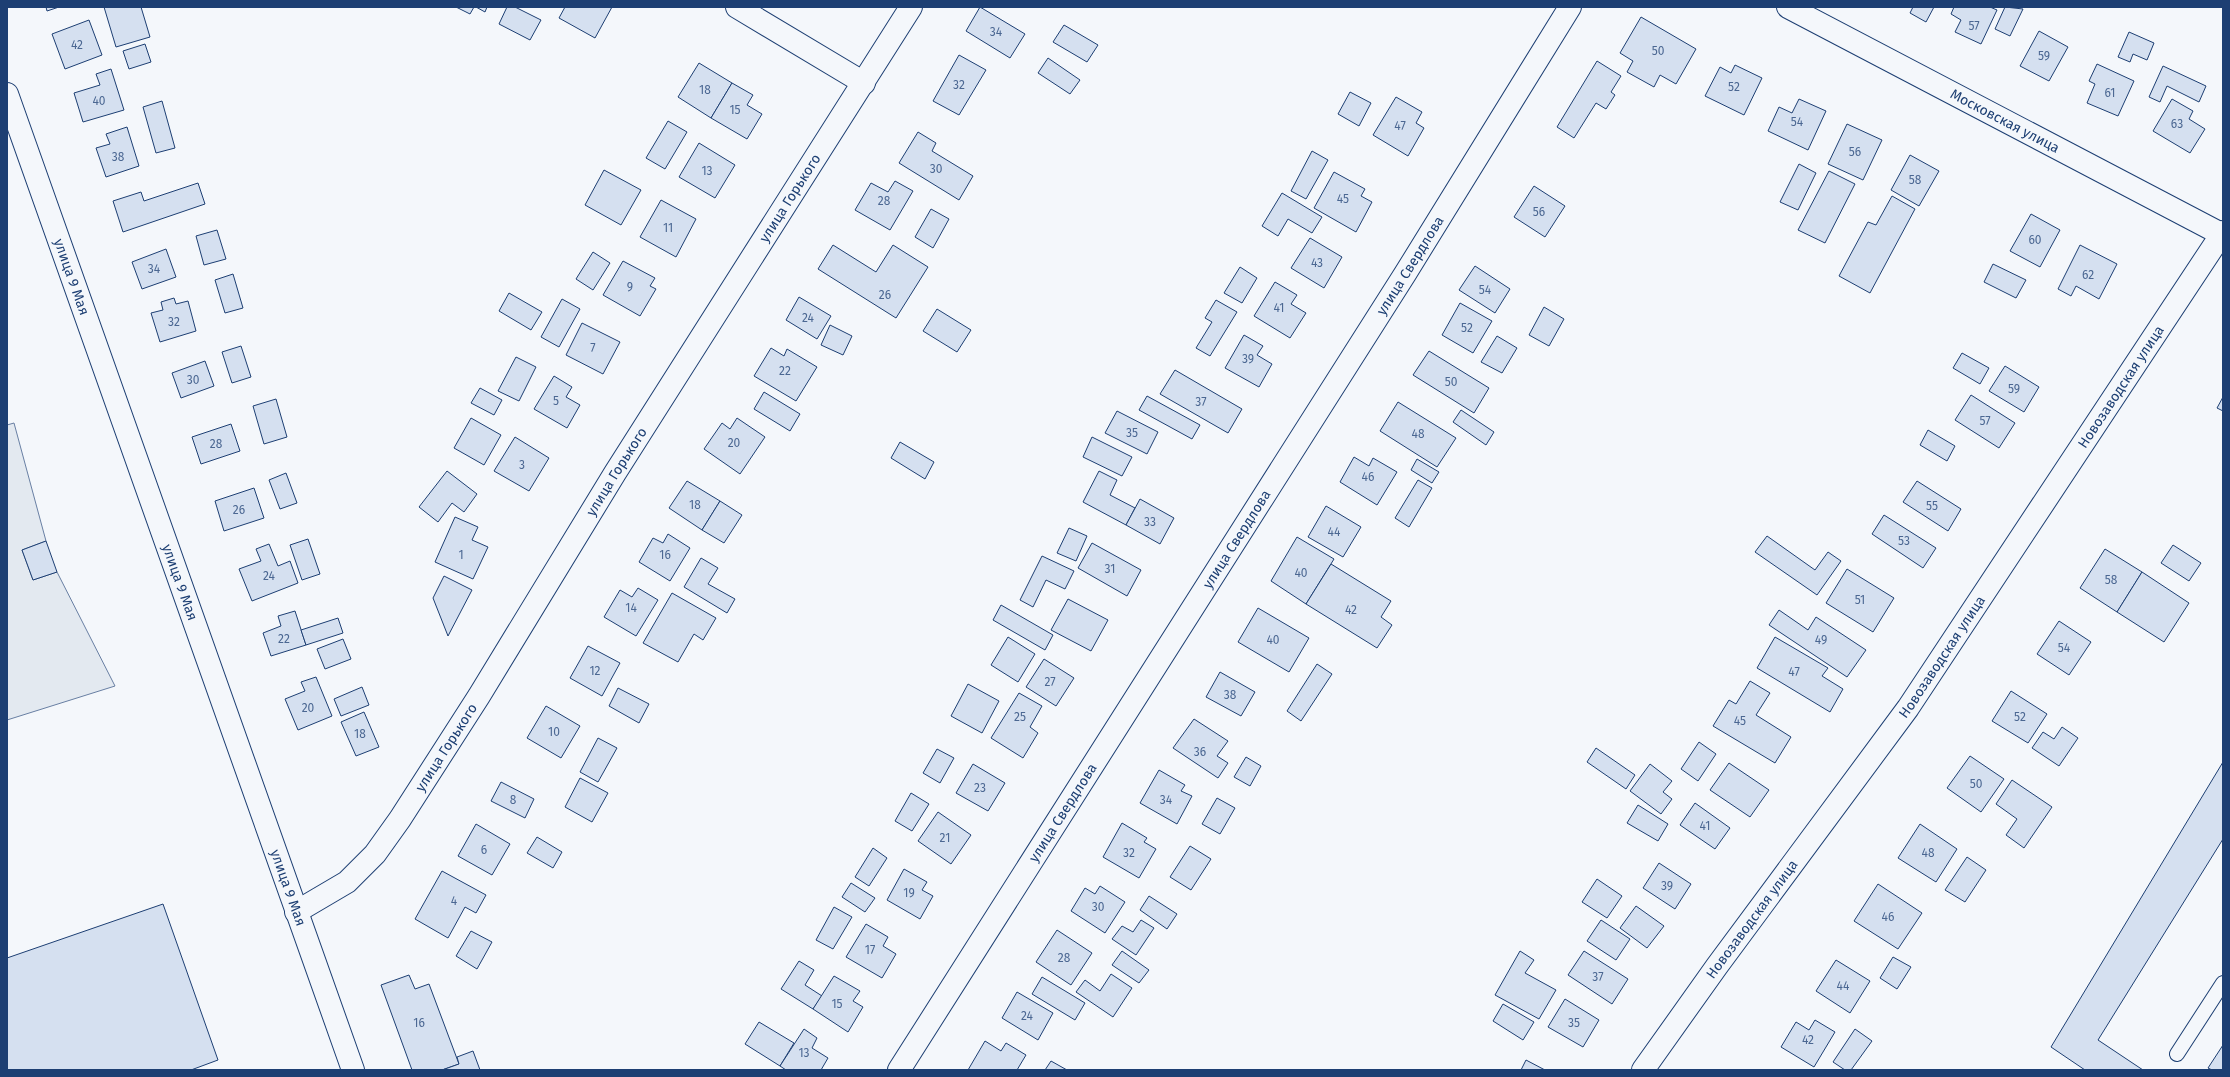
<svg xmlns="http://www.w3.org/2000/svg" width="2230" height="1077" font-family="'Fira Sans',sans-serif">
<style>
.green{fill:#e3e9f0;stroke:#687fa3}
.building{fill:#d5e0f0;stroke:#1d3f73}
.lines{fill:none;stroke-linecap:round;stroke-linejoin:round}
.service-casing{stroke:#1d3f73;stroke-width:16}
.minor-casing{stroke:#1d3f73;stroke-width:24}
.tertiary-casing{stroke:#1d3f73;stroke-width:24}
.service{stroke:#f4f7fb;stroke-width:14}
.minor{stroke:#f4f7fb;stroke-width:22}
.tertiary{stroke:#f4f7fb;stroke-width:22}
.labels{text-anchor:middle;stroke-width:3;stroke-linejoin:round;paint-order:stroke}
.number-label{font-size:12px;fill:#4b6792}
.street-label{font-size:14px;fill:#1d3f73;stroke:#f4f7fb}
</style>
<rect width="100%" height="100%" fill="#f4f7fb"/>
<polygon class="green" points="14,423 46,541 22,550 33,580 57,572 115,686 7,720 7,425"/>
<g class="building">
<polygon points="46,7 59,7 47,11"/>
<polygon points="104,7 141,7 150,37 116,47"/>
<polygon points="456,7 474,7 470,14"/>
<polygon points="476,7 487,7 485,12"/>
<polygon points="507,7 515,7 541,20 530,40 499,24"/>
<polygon points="565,7 612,7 595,38 559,18"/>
<polygon points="980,7 1025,34 1010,58 966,31"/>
<polygon points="1913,7 1934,7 1926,22 1910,13"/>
<polygon points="1954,7 1990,7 1997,10 1981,44 1955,32 1961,20 1951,14"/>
<polygon points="2005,7 2023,9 2010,36 1995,29"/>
<polygon points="1641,17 1696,49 1676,84 1660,75 1654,87 1627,72 1633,61 1620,53"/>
<polygon points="89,20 102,55 65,69 52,34"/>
<polygon points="1064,25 1098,45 1087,62 1053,42"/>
<polygon points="2039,31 2068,47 2049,81 2020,66"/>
<polygon points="2129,32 2154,43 2147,60 2133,54 2130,62 2118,57"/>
<polygon points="145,44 151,62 129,69 123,51"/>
<polygon points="959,55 986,70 959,115 933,101"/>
<polygon points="1048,58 1080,80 1070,94 1038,73"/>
<polygon points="1597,61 1621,76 1611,92 1615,95 1606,109 1596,103 1574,138 1557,127"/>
<polygon points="699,63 732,83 711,118 678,97"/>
<polygon points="2097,64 2134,81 2118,116 2087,103 2095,84 2089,81"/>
<polygon points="1735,65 1762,78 1744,115 1705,96 1720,67 1731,73"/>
<polygon points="2163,66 2206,86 2199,102 2167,86 2160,102 2149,97"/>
<polygon points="111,69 124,110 83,122 74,93 100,85 96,74"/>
<polygon points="732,83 753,95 747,105 762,114 747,139 711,118"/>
<polygon points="1350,92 1371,103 1359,126 1338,114"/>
<polygon points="1396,97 1422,112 1416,123 1424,128 1408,156 1373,135"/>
<polygon points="1799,99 1826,111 1808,150 1768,131 1779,107 1792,113"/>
<polygon points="2172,99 2193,111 2189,119 2205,129 2190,153 2153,131"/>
<polygon points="162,101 175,148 156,153 143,107"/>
<polygon points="668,121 687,132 665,169 646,158"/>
<polygon points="1847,124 1882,140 1863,180 1828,164"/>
<polygon points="127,127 139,166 106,177 96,148 110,144 106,134"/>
<polygon points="918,132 936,143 932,151 973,176 959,200 899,163"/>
<polygon points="699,143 735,165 715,198 679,177"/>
<polygon points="1312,151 1328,160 1306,199 1291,191"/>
<polygon points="1910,155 1939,171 1919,206 1891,190"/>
<polygon points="1799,164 1816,173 1798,210 1780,202"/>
<polygon points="604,170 641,190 621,225 585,205"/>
<polygon points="1829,171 1855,184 1825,243 1798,230"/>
<polygon points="1334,172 1365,189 1361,196 1372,202 1356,232 1314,208"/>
<polygon points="895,181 913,191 890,230 855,210 871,183 888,192"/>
<polygon points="198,183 205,204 123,232 113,201 141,192 144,201"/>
<polygon points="1534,186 1565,206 1545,237 1514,217"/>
<polygon points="1282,193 1322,217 1312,233 1288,219 1278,236 1262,226"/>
<polygon points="1892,196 1915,209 1870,293 1839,276 1868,222 1876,225"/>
<polygon points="661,200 696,219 676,257 640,237"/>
<polygon points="931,209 949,219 933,248 915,237"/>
<polygon points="2031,214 2060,230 2040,267 2010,251"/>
<polygon points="217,230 226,259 204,265 196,236"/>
<polygon points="1310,238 1342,257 1324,288 1291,268"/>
<polygon points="833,245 876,272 893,245 928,267 896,318 818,269"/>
<polygon points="2080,245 2117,264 2099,299 2076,286 2071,296 2058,289"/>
<polygon points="166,249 176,277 142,289 132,262"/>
<polygon points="593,252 610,263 593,290 576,279"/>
<polygon points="623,261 655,278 650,286 656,289 640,316 603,295"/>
<polygon points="1993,264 2026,280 2016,298 1984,282"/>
<polygon points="1475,266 1510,289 1495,313 1459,290"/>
<polygon points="1240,267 1257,278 1242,303 1224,293"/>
<polygon points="233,274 243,308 225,313 215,280"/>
<polygon points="1275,282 1297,295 1291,304 1306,313 1290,338 1254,316"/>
<polygon points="509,293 542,312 531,330 499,311"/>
<polygon points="799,297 831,316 817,339 786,320"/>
<polygon points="174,298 176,304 188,301 196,331 160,342 151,313 163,310 161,302"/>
<polygon points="562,299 580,309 559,347 541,337"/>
<polygon points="1216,300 1237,312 1210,356 1196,348 1212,322 1205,318"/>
<polygon points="1460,303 1492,321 1473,353 1442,335"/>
<polygon points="1544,307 1564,319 1549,346 1529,335"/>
<polygon points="937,309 971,330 957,352 923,331"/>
<polygon points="582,323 620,342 603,374 566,355"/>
<polygon points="830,325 852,336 843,355 821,345"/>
<polygon points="1244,335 1263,346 1257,355 1272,364 1259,387 1225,368"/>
<polygon points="1497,336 1517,348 1502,373 1481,362"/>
<polygon points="241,346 251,377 232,383 222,352"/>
<polygon points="771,348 784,356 787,349 817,367 796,401 754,376"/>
<polygon points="1429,351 1489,388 1474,413 1413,375"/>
<polygon points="1962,353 1989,368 1980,384 1953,368"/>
<polygon points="516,357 536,367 519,401 498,391"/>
<polygon points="205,361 214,386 181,398 172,373"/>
<polygon points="2005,366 2039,387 2024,412 1989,391"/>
<polygon points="1175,370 1242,409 1228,433 1160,394"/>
<polygon points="554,376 572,387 566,397 580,405 567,428 534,409"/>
<polygon points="480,388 502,400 494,415 471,403"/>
<polygon points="764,392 800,414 790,431 754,409"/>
<polygon points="1971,395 2015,423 1999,448 1955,420"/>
<polygon points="1147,396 1200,425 1192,439 1139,410"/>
<polygon points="2223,397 2223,411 2217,408"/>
<polygon points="276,399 287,437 264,444 253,406"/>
<polygon points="1398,402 1456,438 1437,467 1380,431"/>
<polygon points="1461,410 1494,432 1486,445 1453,422"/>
<polygon points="1117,411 1158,432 1147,454 1105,433"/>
<polygon points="471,418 501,435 484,465 454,448"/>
<polygon points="737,418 765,437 740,474 704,449 722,423 730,429"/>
<polygon points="231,424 240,451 201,464 192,437"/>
<polygon points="1928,430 1955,446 1947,461 1920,445"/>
<polygon points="515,437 549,458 529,491 494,471"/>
<polygon points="1092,437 1132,457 1122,476 1083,457"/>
<polygon points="900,442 934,462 925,479 891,458"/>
<polygon points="1354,457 1369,466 1373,458 1397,472 1377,505 1340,482"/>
<polygon points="1417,459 1439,472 1432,483 1411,470"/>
<polygon points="447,471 477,494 464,512 452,503 438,522 419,507"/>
<polygon points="1099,471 1117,480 1110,495 1135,508 1126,525 1083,502"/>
<polygon points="286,473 297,503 280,509 269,480"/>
<polygon points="1418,480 1432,488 1409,527 1395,518"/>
<polygon points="687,481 720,501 702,530 669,508"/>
<polygon points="1917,481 1961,509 1948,531 1903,502"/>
<polygon points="254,488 264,518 224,531 215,501"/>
<polygon points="1140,499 1174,518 1160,544 1126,525"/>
<polygon points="720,501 742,515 724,543 702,530"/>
<polygon points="1326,506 1361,527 1343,557 1308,537"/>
<polygon points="1884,515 1936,548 1923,568 1872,534"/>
<polygon points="455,517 478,527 472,540 488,547 473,579 435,562"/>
<polygon points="1069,528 1087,536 1076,561 1057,553"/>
<polygon points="668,534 690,548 670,581 639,562 653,538 663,543"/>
<polygon points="1767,536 1815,570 1828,552 1841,561 1817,595 1755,552"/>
<polygon points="1297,537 1334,559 1306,604 1271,581"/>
<polygon points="308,539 320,574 302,580 290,545"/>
<polygon points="46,541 57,572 33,580 22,550"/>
<polygon points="1092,543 1141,570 1127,596 1078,568"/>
<polygon points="269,544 278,566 290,561 298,583 252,601 239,569 261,561 256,549"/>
<polygon points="2173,545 2201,563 2189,581 2161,563"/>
<polygon points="2105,549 2142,572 2117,612 2080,588"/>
<polygon points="1042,556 1074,571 1065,589 1046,580 1033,607 1020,600"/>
<polygon points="701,558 718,568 708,584 735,599 727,613 684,587"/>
<polygon points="1331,564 1391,601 1381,617 1392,625 1377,648 1306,604"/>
<polygon points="1847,569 1894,598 1873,632 1826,603"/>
<polygon points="2142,572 2189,603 2164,642 2117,612"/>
<polygon points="444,576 472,590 448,636 433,598"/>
<polygon points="638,588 658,600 636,636 604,617 620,590 632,597"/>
<polygon points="672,593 716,618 703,640 694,634 678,662 643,643"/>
<polygon points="1068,599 1108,620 1091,651 1051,630"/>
<polygon points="1001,605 1053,635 1045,650 993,620"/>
<polygon points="1258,608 1309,638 1289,672 1238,642"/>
<polygon points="1779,610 1808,630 1816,617 1866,650 1847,677 1769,625"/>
<polygon points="295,611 306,645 271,656 263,633 281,626 278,616"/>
<polygon points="338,618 343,633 306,645 301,630"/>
<polygon points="2059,621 2091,642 2069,675 2037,654"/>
<polygon points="1008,637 1035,654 1018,682 991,665"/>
<polygon points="1775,637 1828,668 1822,676 1843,689 1830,712 1757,668"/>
<polygon points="343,639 351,659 325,669 317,649"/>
<polygon points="588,646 620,663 602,696 570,678"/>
<polygon points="1044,659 1074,678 1056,706 1026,687"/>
<polygon points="1317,664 1332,674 1301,721 1287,711"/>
<polygon points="1220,672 1255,692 1241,716 1206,697"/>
<polygon points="316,677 332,716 298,730 285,699 305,691 301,682"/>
<polygon points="1750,681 1770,693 1756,715 1791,737 1775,763 1713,726 1729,700 1736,704"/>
<polygon points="968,684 999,701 982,733 951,716"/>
<polygon points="362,687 369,705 341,716 334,699"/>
<polygon points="618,688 649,704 639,723 609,706"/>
<polygon points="2011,691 2047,714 2028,743 1992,721"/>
<polygon points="1019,693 1042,706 1030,727 1038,733 1023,758 991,738"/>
<polygon points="546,706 580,726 561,758 527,738"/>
<polygon points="364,712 379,747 356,756 341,722"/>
<polygon points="1194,719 1228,741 1217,756 1228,763 1218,778 1173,748"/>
<polygon points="2062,727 2078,738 2059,766 2032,748 2043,732 2054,739"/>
<polygon points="598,738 617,748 598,782 580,772"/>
<polygon points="1699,742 1716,754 1698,781 1681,769"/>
<polygon points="1596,748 1635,775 1626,789 1587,762"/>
<polygon points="937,749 954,758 940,783 923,773"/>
<polygon points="1970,756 2004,779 1981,812 1947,788"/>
<polygon points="1246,757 1261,766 1250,786 1234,777"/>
<polygon points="2223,762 2223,839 2098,1040 2143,1070 2085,1070 2051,1047"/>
<polygon points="1729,763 1769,790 1750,817 1710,790"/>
<polygon points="973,764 1005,783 988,811 956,793"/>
<polygon points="1650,764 1672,781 1663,792 1672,799 1661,814 1630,791"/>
<polygon points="1159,770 1185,785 1181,791 1192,796 1177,824 1140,803"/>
<polygon points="580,778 608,793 592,822 565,807"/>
<polygon points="2012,780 2052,807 2024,848 2006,835 2017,819 1996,804"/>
<polygon points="501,782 534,799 525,818 491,801"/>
<polygon points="911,793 929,804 912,831 895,821"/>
<polygon points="1217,798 1235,808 1220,834 1202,824"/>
<polygon points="1695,803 1730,828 1715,849 1680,825"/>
<polygon points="1638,805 1668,824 1658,841 1627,823"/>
<polygon points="938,812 971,835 951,864 918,841"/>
<polygon points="1122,823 1147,838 1144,842 1156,849 1139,878 1103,857"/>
<polygon points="476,824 510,844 492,875 458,856"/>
<polygon points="1920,824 1957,849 1936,882 1898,858"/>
<polygon points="537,837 562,852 553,868 527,853"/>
<polygon points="1190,846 1211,859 1191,890 1170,877"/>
<polygon points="873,848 887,858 869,886 855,877"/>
<polygon points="1967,857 1986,870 1965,902 1945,890"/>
<polygon points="1659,863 1691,884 1675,909 1643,888"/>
<polygon points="904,869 927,882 922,890 933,896 920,919 887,900"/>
<polygon points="442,871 486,895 476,913 465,907 448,938 415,919"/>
<polygon points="1597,879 1622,896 1607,918 1582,902"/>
<polygon points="851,883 875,898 865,912 842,897"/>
<polygon points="1878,884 1922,913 1898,949 1854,921"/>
<polygon points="1100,886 1125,902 1105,933 1071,911 1085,888 1095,894"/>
<polygon points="1149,896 1177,914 1167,929 1140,910"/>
<polygon points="163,904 218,1060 191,1070 7,1070 7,958"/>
<polygon points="1636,906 1664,926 1647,948 1620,928"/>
<polygon points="834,907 852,917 833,949 816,940"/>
<polygon points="1141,920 1154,928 1136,955 1112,939 1122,926 1133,932"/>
<polygon points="1601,920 1630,939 1616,960 1587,941"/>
<polygon points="866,924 888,937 883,946 896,954 882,978 846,957"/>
<polygon points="1057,930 1092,953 1071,985 1036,962"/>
<polygon points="471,931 492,942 477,969 456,956"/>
<polygon points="1122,951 1149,970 1139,983 1112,965"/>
<polygon points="1520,951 1534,960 1525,973 1556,990 1539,1019 1495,995"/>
<polygon points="1584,951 1628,979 1612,1004 1568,975"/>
<polygon points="1893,957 1911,967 1897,989 1880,978"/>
<polygon points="1836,960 1870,981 1850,1013 1816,991"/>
<polygon points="799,961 814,970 805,985 822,996 813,1009 781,989"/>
<polygon points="1111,974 1132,988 1113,1017 1076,992 1085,980 1100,991"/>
<polygon points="409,975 415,989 429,984 459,1064 442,1070 412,1070 381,985"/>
<polygon points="834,976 860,991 853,1001 863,1007 848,1032 813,1009"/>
<polygon points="1042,977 1085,1003 1075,1020 1032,994"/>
<polygon points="1017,992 1053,1013 1038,1040 1002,1018"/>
<polygon points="1565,999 1599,1020 1583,1047 1548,1027"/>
<polygon points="1503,1004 1534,1022 1523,1040 1493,1021"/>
<polygon points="1815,1020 1835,1032 1814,1067 1781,1047 1796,1022 1809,1030"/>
<polygon points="759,1022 794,1043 780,1066 745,1044"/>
<polygon points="804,1029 817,1038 812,1048 828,1058 821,1070 786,1070 780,1066"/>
<polygon points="1855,1029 1872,1041 1851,1070 1845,1070 1833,1062"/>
<polygon points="985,1041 1001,1051 1006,1043 1026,1055 1017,1070 968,1070"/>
<polygon points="2223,1045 2223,1070 2212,1070 2208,1068"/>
<polygon points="473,1051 480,1070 442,1070 459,1064 457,1057"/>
<polygon points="1526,1060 1545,1070 1521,1070"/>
<polygon points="1051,1061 1067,1070 1045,1070"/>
</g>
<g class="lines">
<g class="service-casing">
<polyline id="service" points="2177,1054 2223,983"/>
</g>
<g class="minor-casing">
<g id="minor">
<polyline points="737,7 864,83"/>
<path id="s1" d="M1788,7L2223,235"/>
<path id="s2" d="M296,912L347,882L375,854L400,819L479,696L615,473L911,7"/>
<path id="s3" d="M899,1070L1405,274L1570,7"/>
<path id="s4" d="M1643,1070L1717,966L1908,708L2223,232"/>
</g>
</g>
<g class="tertiary-casing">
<g id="tertiary">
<path id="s5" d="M7,94L353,1070"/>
</g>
</g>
<use href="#service" class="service"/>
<use href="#minor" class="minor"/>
<use href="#tertiary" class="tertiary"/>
</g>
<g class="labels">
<g class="number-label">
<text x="1974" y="30">57</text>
<text x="996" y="36">34</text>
<text x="77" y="49">42</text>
<text x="1658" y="55">50</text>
<text x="2044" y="60">59</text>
<text x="959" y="89">32</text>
<text x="1734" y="91">52</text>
<text x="705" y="94">18</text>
<text x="2110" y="97">61</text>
<text x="99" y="105">40</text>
<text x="735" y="114">15</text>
<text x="1797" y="126">54</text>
<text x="2177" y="128">63</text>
<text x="1400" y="130">47</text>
<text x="1855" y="156">56</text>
<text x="118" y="161">38</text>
<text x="936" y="173">30</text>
<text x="707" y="175">13</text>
<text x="1915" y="184">58</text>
<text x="1343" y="203">45</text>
<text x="884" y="205">28</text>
<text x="1539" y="216">56</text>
<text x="668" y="232">11</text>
<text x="2035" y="244">60</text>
<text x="1317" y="267">43</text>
<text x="154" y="273">34</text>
<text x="2088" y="279">62</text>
<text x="630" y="291">9</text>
<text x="1485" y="294">54</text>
<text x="885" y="299">26</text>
<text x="1279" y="312">41</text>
<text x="808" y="322">24</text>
<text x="174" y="326">32</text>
<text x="1467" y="332">52</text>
<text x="593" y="352">7</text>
<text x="1248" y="363">39</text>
<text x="785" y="375">22</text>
<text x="193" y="384">30</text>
<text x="1451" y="386">50</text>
<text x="2014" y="393">59</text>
<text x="556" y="405">5</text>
<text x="1201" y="406">37</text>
<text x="1985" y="425">57</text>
<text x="1132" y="437">35</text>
<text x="1418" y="438">48</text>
<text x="734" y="447">20</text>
<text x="216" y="448">28</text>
<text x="522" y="469">3</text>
<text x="1368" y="481">46</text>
<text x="695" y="509">18</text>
<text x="1932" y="510">55</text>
<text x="239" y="514">26</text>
<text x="1150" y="526">33</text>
<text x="1334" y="536">44</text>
<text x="1904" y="545">53</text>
<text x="461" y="559">1</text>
<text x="665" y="559">16</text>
<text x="1110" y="573">31</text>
<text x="1301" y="577">40</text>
<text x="269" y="580">24</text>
<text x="2111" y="584">58</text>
<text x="1860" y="604">51</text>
<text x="631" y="612">14</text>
<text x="1351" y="614">42</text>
<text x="284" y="643">22</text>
<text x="1273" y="644">40</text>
<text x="1821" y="644">49</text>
<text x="2064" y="652">54</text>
<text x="595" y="675">12</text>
<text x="1794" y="676">47</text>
<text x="1050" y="686">27</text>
<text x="1230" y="699">38</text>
<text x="308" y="712">20</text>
<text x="1020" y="721">25</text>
<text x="2020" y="721">52</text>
<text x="1740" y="725">45</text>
<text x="554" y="736">10</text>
<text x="360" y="738">18</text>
<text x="1200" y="756">36</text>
<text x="1976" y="788">50</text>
<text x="980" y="792">23</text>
<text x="513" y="804">8</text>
<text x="1166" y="804">34</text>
<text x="1705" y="830">41</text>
<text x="945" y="842">21</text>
<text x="484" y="854">6</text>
<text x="1129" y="857">32</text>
<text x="1928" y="857">48</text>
<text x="1667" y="890">39</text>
<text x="909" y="897">19</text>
<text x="454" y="905">4</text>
<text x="1098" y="911">30</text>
<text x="1888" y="921">46</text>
<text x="870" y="954">17</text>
<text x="1064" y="962">28</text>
<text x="1598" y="981">37</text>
<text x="1843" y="990">44</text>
<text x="837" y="1008">15</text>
<text x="1027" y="1020">24</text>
<text x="419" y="1027">16</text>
<text x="1574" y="1027">35</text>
<text x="1808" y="1044">42</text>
<text x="804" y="1057">13</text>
</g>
<g class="street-label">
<text dy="5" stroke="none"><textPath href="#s1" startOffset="245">Московская улица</textPath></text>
<text dy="5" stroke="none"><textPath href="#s2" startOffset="875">улица Горького</textPath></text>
<text dy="5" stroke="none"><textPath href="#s3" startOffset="953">улица Свердлова</textPath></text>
<text dy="5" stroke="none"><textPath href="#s5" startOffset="194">улица 9 Мая</textPath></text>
<text dy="5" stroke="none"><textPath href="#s4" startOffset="834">Новозаводская улица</textPath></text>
<text dy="5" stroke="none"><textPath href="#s2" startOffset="551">улица Горького</textPath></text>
<text dy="5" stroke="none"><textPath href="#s3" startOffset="629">улица Свердлова</textPath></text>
<text dy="5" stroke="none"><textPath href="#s5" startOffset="518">улица 9 Мая</textPath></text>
<text dy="5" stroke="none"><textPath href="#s4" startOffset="510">Новозаводская улица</textPath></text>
<text dy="5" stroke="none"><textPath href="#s2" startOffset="227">улица Горького</textPath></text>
<text dy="5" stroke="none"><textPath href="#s3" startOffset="305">улица Свердлова</textPath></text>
<text dy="5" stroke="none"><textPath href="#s5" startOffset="842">улица 9 Мая</textPath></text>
<text dy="5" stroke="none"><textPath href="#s4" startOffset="186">Новозаводская улица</textPath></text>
</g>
</g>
<rect width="2230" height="1077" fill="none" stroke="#1d3f73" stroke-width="16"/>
</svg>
